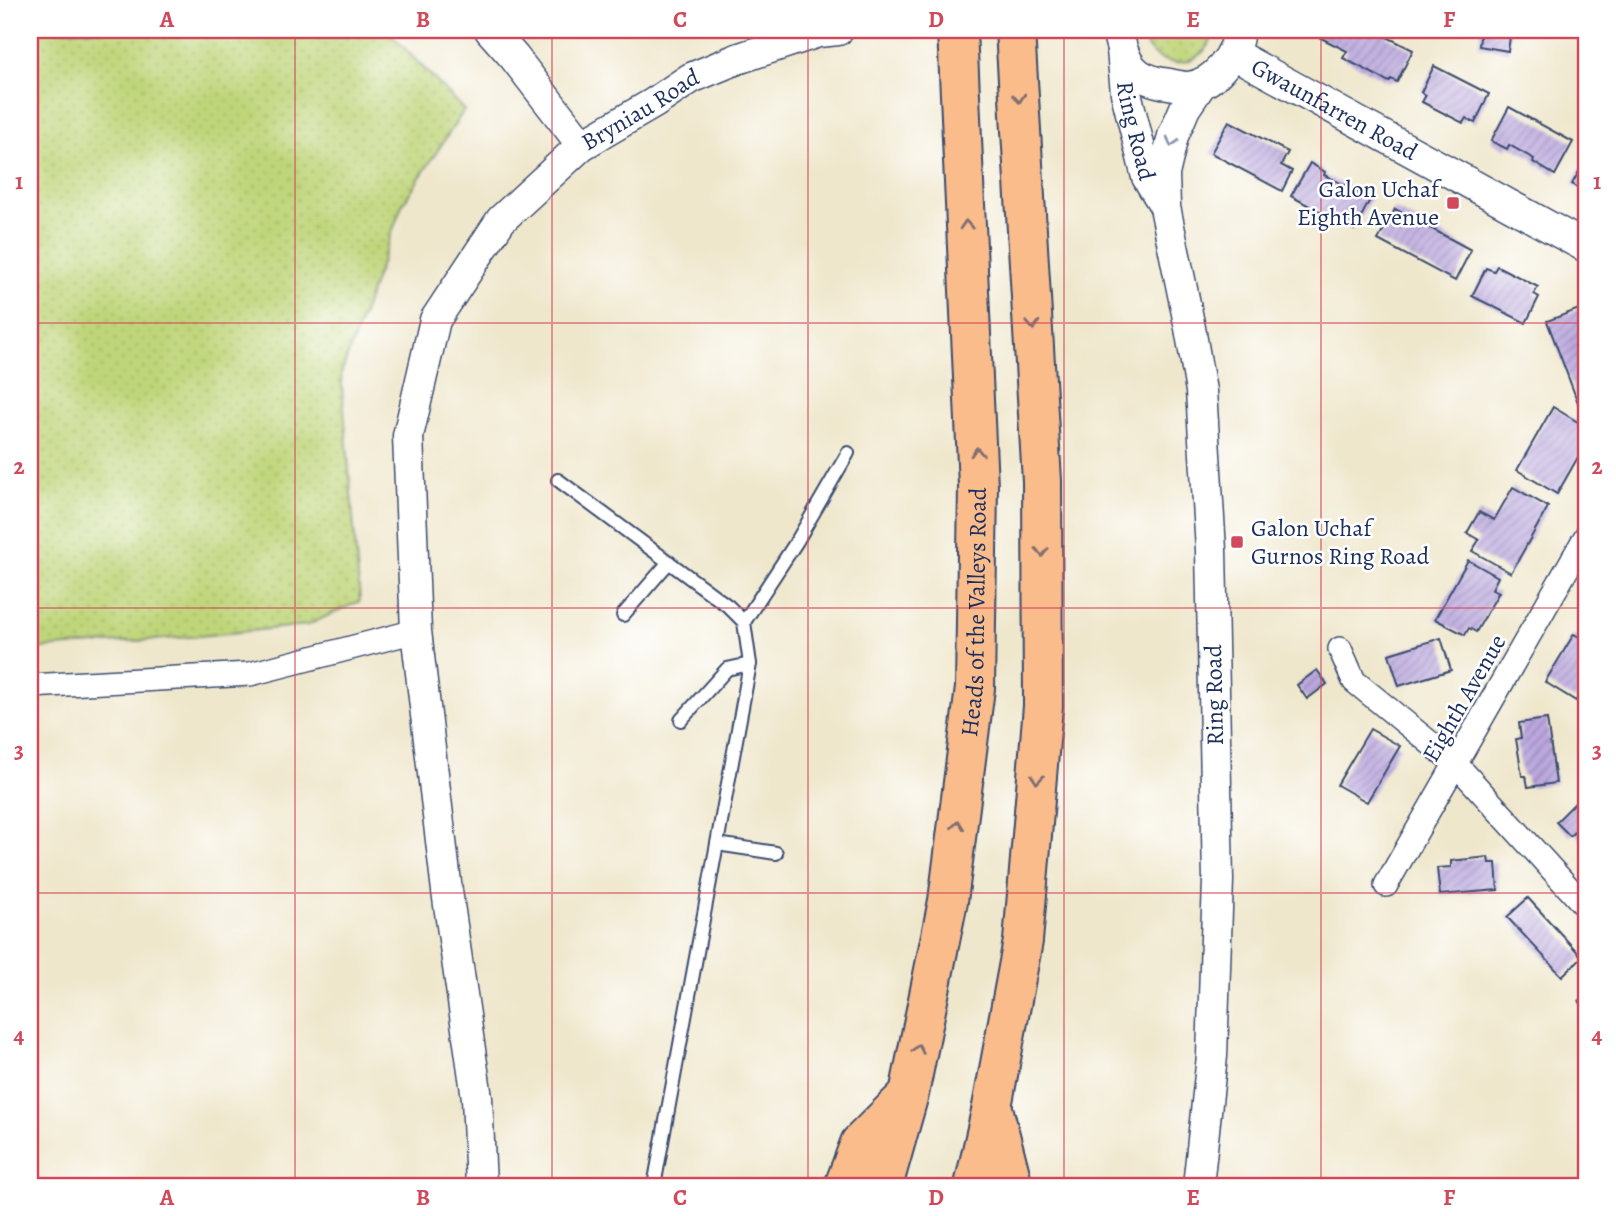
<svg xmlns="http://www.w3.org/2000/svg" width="1616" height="1216" font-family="Alegreya,serif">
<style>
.grass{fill:url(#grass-dots);stroke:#6d826c;stroke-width:2}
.building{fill:url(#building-hatch)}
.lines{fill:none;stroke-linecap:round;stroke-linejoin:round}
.service-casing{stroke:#3b4b6e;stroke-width:16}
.minor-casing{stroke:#3b4b6e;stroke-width:26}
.tertiary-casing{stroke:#3b4b6e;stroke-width:33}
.trunk-casing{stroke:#3b4b6e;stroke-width:42}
.service{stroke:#fff;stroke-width:12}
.minor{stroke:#fff;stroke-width:23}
.tertiary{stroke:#fff;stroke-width:30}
.trunk{stroke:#fabc8b;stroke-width:38}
.oneway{stroke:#7f6e72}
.oneway2{stroke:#8d97ae}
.grid{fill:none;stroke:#d1495b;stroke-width:2;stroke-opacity:0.55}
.poi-dot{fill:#d1495b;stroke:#fff;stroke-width:2.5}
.labels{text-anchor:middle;stroke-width:5;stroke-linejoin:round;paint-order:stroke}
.street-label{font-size:24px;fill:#1b2f5e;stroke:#fff}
.poi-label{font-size:24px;fill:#1b2f5e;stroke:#fff;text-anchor:end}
.neatline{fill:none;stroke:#d1495b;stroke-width:2.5}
.grid-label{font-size:23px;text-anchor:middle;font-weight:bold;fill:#d1495b}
</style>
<defs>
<pattern id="grass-dots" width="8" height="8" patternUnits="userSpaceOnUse" patternTransform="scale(1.75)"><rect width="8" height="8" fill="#bfd579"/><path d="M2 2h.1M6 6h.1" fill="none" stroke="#a4b76b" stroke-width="1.8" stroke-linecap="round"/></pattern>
<pattern id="building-hatch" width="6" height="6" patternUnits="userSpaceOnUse" patternTransform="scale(1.75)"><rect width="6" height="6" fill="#bba8de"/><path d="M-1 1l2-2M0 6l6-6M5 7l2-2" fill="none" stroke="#9789b7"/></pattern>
</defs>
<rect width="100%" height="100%" fill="#fff"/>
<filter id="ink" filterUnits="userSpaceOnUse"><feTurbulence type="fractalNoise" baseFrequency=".0143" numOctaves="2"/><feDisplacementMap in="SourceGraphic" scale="14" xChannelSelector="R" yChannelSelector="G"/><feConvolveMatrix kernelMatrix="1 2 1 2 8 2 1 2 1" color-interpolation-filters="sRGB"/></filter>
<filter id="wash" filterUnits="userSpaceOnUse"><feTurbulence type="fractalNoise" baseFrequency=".00686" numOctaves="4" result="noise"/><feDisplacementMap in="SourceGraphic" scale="28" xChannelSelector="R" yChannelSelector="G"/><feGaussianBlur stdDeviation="1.57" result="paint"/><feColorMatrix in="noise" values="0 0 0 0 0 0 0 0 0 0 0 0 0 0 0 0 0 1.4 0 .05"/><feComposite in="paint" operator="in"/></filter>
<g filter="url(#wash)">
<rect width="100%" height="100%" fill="#efe7cc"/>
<g class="grass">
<polygon points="30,30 387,30 464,110 402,205 341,374 360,601 308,625 190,637 30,649"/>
<path d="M1140,30H1214C1212,37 1210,45 1205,50C1181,74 1146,61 1140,30Z"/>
</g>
<g id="blocks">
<g class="building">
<polygon points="1321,30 1390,30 1387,37 1413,50 1397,82 1391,79 1389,82 1343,58 1347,51 1317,36"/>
<polygon points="1481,30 1511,30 1508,51 1479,46"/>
<polygon points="1434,66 1489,94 1475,123 1466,118 1463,123 1422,102 1426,95 1421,92"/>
<polygon points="1509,107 1573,142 1555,175 1533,162 1534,159 1509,145 1507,149 1491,141"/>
<polygon points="1229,121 1288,152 1281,165 1292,171 1282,191 1211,153"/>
<polygon points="1586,159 1586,192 1572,184"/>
<polygon points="1310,163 1325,172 1324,175 1371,198 1354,230 1291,196"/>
<polygon points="1395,209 1471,250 1455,281 1378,240"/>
<polygon points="1497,266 1538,287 1534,294 1539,297 1526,323 1472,296 1486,268 1494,271"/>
<polygon points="1579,309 1586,328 1586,406 1580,408 1547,321"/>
<polygon points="1553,407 1586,427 1586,443 1557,494 1517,470"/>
<polygon points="1513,487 1548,507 1511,573 1472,551 1479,540 1467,533 1479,512 1494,520"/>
<polygon points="1468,560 1498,577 1492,589 1499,592 1476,632 1469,628 1465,635 1435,619"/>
<polygon points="1574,634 1586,641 1586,683 1576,701 1545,682"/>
<polygon points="1441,638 1451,670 1399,686 1389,654"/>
<polygon points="1317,670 1327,684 1307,699 1297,685"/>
<polygon points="1547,719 1556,783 1528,787 1526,776 1522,776 1519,757 1516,739 1521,738 1519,723"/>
<polygon points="1370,729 1400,746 1367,802 1337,785"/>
<polygon points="1586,792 1586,845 1574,832 1570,836 1556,822"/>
<polygon points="1488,857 1489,863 1496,863 1498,890 1440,895 1437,868 1451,867 1451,861"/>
<polygon points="1528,898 1582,957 1562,976 1507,917"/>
<polygon points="1586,995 1586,1009 1579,1001"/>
</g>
</g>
</g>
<g filter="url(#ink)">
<use href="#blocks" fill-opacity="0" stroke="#3b4b6e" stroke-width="2"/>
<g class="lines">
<g class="service-casing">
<g id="service">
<polyline points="558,480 728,606 744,622 750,664 654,1186"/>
<polyline points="623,615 669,562"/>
<polyline points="744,622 797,541 848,453"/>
<polyline points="681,720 727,669 750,664"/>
<polyline points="717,844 776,853"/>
</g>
</g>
<g class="minor-casing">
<g id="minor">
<polyline points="1340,649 1354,681 1456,764 1586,907"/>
<polyline points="30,686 250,674 416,631"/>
<polyline points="1386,885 1586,536"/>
</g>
</g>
<g class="tertiary-casing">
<g id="tertiary">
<polyline points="490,30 514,57 582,145"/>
<path d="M1117,30C1120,43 1124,59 1133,69C1141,78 1152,81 1162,83C1171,84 1181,87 1189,87C1215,84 1237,54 1239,30"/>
<path id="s1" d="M1122,50L1126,93L1147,177L1163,203"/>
<path id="s2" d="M1232,53L1586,247"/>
<path id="s3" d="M481,1186L477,1098L447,891L416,631L408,436L435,320L501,220L582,145L654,103L691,78L737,59L818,32L838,30"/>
<polyline points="1198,1186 1212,1056 1218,880 1211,550 1201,391 1190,328 1165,207 1164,174 1173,136 1185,108 1202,83"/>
</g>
</g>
<g class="trunk-casing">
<g id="trunk">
<polyline points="994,1112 1013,1186"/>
<polyline points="844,1186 860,1143 905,1098"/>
<path id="s4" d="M883,1186L909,1094L948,901L975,688L978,486L957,30"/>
<polyline points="974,1186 992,1107 1023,941 1043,706 1042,481 1015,30"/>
</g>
</g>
<use href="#service" class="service"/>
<use href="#minor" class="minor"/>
<use href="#tertiary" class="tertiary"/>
<use href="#trunk" class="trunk"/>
</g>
<defs><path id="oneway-chevron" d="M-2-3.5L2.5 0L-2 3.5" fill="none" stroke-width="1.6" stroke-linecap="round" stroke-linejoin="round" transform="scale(1.75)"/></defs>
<g class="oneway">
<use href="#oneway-chevron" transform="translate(1019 98) rotate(86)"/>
<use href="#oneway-chevron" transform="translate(966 225) rotate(-93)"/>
<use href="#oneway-chevron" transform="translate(1033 325) rotate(87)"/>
<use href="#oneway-chevron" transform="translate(977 452) rotate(-93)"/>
<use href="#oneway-chevron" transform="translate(1042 552) rotate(90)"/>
<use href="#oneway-chevron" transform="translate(1037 779) rotate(95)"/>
<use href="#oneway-chevron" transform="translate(958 825) rotate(-83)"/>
<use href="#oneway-chevron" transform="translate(918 1049) rotate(-79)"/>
</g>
<use class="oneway2" href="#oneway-chevron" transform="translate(1172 142) rotate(106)"/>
</g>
<path class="grid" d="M295,30V1186M552,30V1186M808,30V1186M1064,30V1186M1321,30V1186M30,323H1586M30,608H1586M30,893H1586"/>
<g class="poi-dot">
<rect x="1446" y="196" width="14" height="14" rx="3.5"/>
<rect x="1230" y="535" width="14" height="14" rx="3.5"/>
</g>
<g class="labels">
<g class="street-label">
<text dy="8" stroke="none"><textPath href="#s3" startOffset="1172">Bryniau Road</textPath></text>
<text dy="8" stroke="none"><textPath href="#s2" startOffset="117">Gwaunfarren Road</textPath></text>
<text dy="8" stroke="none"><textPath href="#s1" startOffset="82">Ring Road</textPath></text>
<text dy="8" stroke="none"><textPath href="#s4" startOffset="583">Heads of the Valleys Road</textPath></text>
<text transform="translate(1214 695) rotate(-91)" y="8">Ring Road</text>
<text transform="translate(1464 698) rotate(-60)" y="8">Eighth Avenue</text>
</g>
<g class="poi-label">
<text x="1439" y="197">Galon Uchaf<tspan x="1439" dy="28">Eighth Avenue</tspan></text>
<text x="1251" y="536" text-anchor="start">Galon Uchaf<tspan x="1251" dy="28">Gurnos Ring Road</tspan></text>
</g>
</g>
<rect width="1616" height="1216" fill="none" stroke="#fff" stroke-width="77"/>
<rect x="38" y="38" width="1540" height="1140" class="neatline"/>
<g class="grid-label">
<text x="167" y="27">A</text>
<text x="423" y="27">B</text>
<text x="680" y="27">C</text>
<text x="936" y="27">D</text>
<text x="1193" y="27">E</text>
<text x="1449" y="27">F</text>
<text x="19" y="189">1</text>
<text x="1597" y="189">1</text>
<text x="19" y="474">2</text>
<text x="1597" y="474">2</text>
<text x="19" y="758">3</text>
<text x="1597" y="758">3</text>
<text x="19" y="1043">4</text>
<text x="1597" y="1043">4</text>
<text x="167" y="1205">A</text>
<text x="423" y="1205">B</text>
<text x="680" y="1205">C</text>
<text x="936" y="1205">D</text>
<text x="1193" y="1205">E</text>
<text x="1449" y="1205">F</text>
</g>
</svg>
